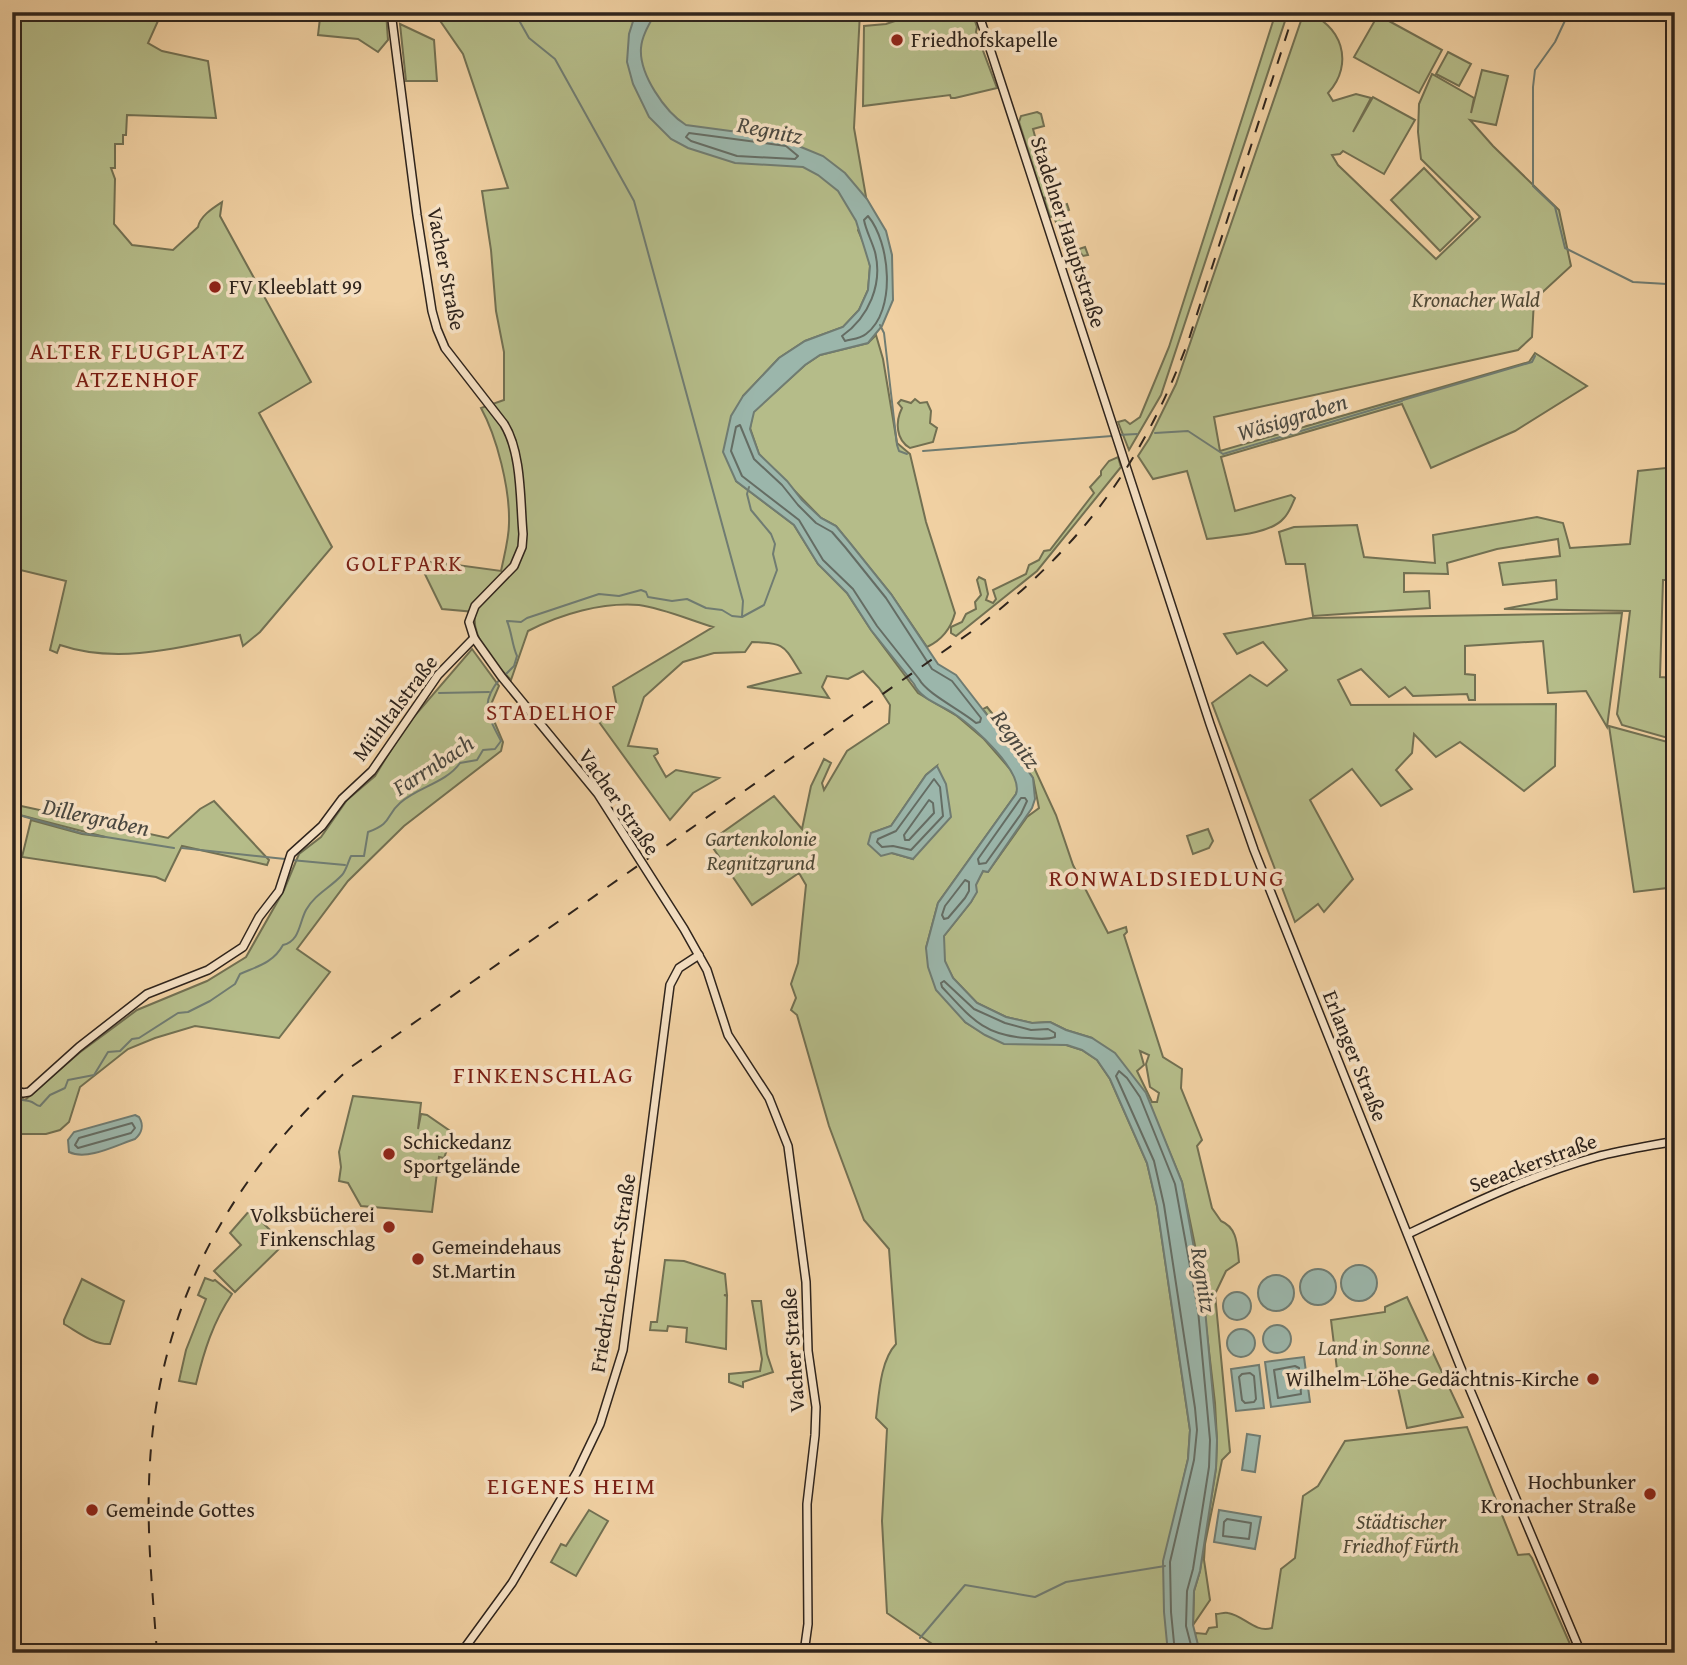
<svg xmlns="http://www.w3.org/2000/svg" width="1687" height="1665" font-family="'Gentium Book Plus',serif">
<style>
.green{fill:#b5bc89;stroke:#727052;stroke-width:2;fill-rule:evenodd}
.water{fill:#9bb6ab;stroke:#707c72;stroke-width:2}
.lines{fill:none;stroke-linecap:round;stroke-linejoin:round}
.shore{stroke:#656d64;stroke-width:2}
.stream{stroke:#707c72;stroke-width:2}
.secondary-casing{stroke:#2f241c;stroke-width:10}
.secondary{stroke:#f5e0c3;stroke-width:7}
.rail{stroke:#2f241c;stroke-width:2;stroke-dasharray:12 12;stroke-linecap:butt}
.poi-dot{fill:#8f2418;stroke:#f5e0c3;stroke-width:2.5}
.labels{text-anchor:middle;stroke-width:7;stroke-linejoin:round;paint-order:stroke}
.poi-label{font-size:21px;fill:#2f241c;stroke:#f5e0c3;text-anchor:start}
.street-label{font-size:21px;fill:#2f241c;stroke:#f5e0c3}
.park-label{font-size:21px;font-style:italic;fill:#504a37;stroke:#f5e0c3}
.water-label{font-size:23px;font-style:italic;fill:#4a4840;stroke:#f5e0c3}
.neighbourhood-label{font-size:23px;letter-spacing:2px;fill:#7a1f14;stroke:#f5e0c3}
.quarter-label{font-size:24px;letter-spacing:2px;fill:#7a1f14;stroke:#f5e0c3}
</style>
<rect width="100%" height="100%" fill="#f0d0a2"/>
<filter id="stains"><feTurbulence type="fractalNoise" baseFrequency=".00286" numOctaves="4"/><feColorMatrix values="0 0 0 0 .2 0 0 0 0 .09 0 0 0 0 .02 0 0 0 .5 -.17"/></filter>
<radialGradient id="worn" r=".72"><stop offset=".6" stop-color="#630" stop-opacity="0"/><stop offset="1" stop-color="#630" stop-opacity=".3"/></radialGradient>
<g class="green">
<path d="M12,12H162L148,43L162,51L208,61L216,118L127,115L126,135H123V144H115V168H111L115,179L114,224L132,245L173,250L198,227C200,216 213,208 222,202L220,216L311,382L259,413L332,547L260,632L243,646L240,635C182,647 118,665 60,645L57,653L50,650L66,581L12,568Z"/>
<polygon points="302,12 386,12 388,40 378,52 358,39 318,35 320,18 301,15"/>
<path d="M434,12H860L854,128L869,214L858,230L867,251L870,266L868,290L859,310L843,327L805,341L779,358L743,396L736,481L794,525L818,564L847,593L871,630L918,693L957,716L984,739L1010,769L1016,779L1018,788L1016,794L938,903L926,948L965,1022L986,1035L1066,1045L1082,1050L1097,1060L1110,1079L1147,1163L1157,1206L1190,1430L1188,1459L1168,1547L1169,1653H939L935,1646L887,1613L882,1521L887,1429L876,1418C879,1395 880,1361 896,1344L889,1249L864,1220L829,1126L797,1015L791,1010L796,998L791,984L798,963L806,885L799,873L752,905L709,842L774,796L802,829L811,786L824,759L831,763L822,783L824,790L847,751L889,723L890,705L879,688L863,671L848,679L827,676L822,687L829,698L747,687L801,673C783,645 786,643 752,642L745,652L714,653L683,662L644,697L628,746L657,749L658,753L654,756L666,777L676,770L719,778L693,793L670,820L599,722L617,707L613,687L713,627C690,620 662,608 639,605C602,602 561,614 528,631L511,680C493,662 471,638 475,612L442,609L419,562H435L501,571C504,556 509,539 509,523C510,489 497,437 481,408L504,400V352L496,311L491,250L482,191L508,188L463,54ZM937,766L913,859L892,853L872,833L891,826L926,775Z"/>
<polygon points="922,12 972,12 977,27 976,32 997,88 955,98 951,98 950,95 863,106 864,26 886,24"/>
<polygon points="1276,12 1288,12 1161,395 1129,450 1118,422 1125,420 1130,424 1140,417 1169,347"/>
<path d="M1304,12C1342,23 1355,64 1328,93L1333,101L1356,94L1371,98L1353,132L1373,97L1415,120L1384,174L1343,151L1340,154L1332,155L1338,165L1436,259L1480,217L1421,159L1418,132L1419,104L1432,74L1474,98L1471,113L1482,70L1508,76L1496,125L1470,120L1493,146L1559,210L1571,266L1534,300L1532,337L1518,350L1214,417L1220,451L1529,362L1535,353L1587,386L1515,431L1431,468L1402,404L1221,457L1235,511L1291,495L1295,498C1292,505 1289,513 1284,518C1270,535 1228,536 1207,539L1187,471L1153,479L1138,456L1149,439L1176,384Z"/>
<polygon points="1378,15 1442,50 1419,93 1354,57"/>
<polygon points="400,24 434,40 437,81 406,81"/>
<polygon points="1448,52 1471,64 1459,86 1436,74"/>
<polygon points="1037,112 1041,114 1044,126 1033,129 1036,140 1038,139 1056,195 1043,198 1019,122 1021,116"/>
<polygon points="1424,168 1473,219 1440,251 1391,200"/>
<polygon points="1055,197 1058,207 1067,204 1069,210 1061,213 1073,251 1085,247 1088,255 1083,256 1080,252 1070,255 1065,252 1054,216 1050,217 1044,199"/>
<path d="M876,335L883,359L897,443L910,454L926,522L955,613C951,628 942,640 927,647L891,594L836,526L821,518L759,454L750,428L753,412L805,365L820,355L868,343Z"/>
<path d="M915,399L920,403L927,402L931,411L930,423L937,428L933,442L910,448C896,440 895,422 902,408L898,403L901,400L911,403Z"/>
<polygon points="1118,457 1121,467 1037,571 956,636 951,633 951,627 962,622 966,614 976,609 975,602 981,595 977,580 979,577 985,580 988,594 986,600 993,603 996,599 993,590 1026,574 1029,565 1039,560 1044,551 1050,550 1094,493 1090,487 1101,475 1101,471 1109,461"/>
<polygon points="1675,467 1675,580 1663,580 1660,677 1675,678 1675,740 1622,725 1617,714 1630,611 1504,609 1557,599 1556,580 1503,585 1499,563 1560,556 1558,539 1497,549 1447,563 1448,574 1404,573 1404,592 1429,591 1430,608 1313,616 1305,564 1286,564 1279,532 1294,527 1357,525 1364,557 1435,563 1433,535 1537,517 1563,523 1570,548 1630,544 1638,471"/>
<polygon points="1622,613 1607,727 1586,691 1548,693 1543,641 1465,646 1465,674 1475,675 1475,700 1469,700 1467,694 1413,696 1405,687 1389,697 1361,669 1338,680 1351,705 1556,704 1555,766 1524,791 1460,742 1436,757 1414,734 1412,753 1396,770 1412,789 1381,806 1352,769 1310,800 1353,879 1324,912 1318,904 1295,922 1212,703 1250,675 1267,686 1287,670 1263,642 1237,654 1224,634 1311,618"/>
<polygon points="472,649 499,686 489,709 503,742 501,751 404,826 348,881 297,949 330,972 279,1038 195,1026 155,1038 128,1049 80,1087 69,1122 60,1130 46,1134 12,1134 12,1094 25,1100 79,1053 137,1010 207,981 246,957 284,890 299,854 321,837 347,800 375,776 405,727"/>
<path d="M987,707L1032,763L1056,815L1073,865L1108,933L1126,927L1127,932L1124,935L1163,1057L1182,1069L1181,1088L1202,1140L1197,1146L1212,1208L1221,1221C1238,1228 1237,1246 1239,1262L1226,1271L1215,1294L1230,1452L1222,1460L1205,1544L1204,1560L1210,1600L1193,1625L1194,1591L1200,1571L1216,1468L1217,1440L1215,1403L1199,1265L1182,1182L1145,1093L1092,1038L1066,1030L1050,1022L1032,1023L1006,1017L977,1003L953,978L944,961V936L971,902L976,892L975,885L983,871L988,872L1027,817L1039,808L1033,778L983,709ZM1140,1051L1149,1055L1146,1064L1150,1087L1159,1093L1157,1102H1152L1137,1071L1144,1065Z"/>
<polygon points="1609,726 1675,744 1675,831 1668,832 1667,888 1634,892"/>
<polygon points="214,801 269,860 267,865 182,846 165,881 156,877 22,857 31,820 82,834 105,837 12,813 12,804 168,838 200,809"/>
<polygon points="1208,829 1213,841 1209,848 1193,854 1187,836"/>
<polygon points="353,1096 421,1103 418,1129 421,1114 427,1115 453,1133 444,1158 439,1157 432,1212 361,1206 348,1183 339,1181 341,1167 339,1152"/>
<polygon points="250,1210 284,1244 235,1292 214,1271 241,1245 230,1233"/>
<polygon points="665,1260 684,1261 725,1274 727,1295 724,1295 727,1296 726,1349 686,1342 687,1328 668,1326 667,1331 650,1330 651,1322 657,1322"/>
<path d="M205,1278L213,1281L215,1280L232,1294C213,1322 204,1351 196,1384L179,1381L186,1350L206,1299L198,1295Z"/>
<path d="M82,1279L124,1301L110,1344C94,1345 78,1332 64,1324V1320Z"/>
<polygon points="1407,1297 1463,1417 1407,1428 1396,1379 1339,1386 1331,1320 1385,1312 1385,1307"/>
<polygon points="752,1301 761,1301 767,1354 773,1372 743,1382 743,1387 729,1382 729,1374 760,1371 762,1359"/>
<path d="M1467,1427L1518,1555L1529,1554L1532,1558L1574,1653H1200L1195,1635L1196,1633L1206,1634L1209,1628L1217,1627L1216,1614C1220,1614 1224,1612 1228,1613C1245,1616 1254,1633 1272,1628L1281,1569L1295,1558L1303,1496L1318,1486L1345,1441Z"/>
<polygon points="589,1510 608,1521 576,1576 551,1562 561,1544 566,1546"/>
</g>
<g class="water">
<path d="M636,12H656C650,23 642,35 641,48C639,74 665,112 686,125L789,139L801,147L823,156L845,173L867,199L886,231L892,255L893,300L882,326L868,343L820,355L805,365L754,412L750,429L759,454L787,481L802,500L821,518L836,526L850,543L891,594L938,664L956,675L1008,742L1033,778L1035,799L1032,808L988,872L983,871L976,885L977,892L971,902L944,936L945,961L953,978L977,1003L1006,1017L1032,1023L1050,1022L1066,1030L1092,1038L1115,1053L1146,1093L1182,1182L1205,1309L1217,1440L1216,1468L1200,1571L1194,1591L1193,1625L1200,1653H1168L1164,1612L1163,1561L1188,1459L1190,1430L1157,1206L1147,1163L1110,1079L1097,1060L1082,1050L1067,1045L1004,1044L985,1035L965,1022L936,990L928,967L926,948L938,903L1016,794C1024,772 974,727 956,715C942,705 921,700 914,684L871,630L847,593L818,564L794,525L736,481L723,452L731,416L743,396L779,358L805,341L843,327L859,310L868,290L870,266L856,221L838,191L818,175L803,167L735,163L688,148L671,139L649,117L633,84L627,62L629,34Z"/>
<polygon points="937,766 946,784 951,817 913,859 892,853 881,856 868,844 871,833 891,826 926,775"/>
<path d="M135,1115L139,1117C144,1125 142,1133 135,1139C117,1145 87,1161 69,1152L68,1140L74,1132Z"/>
<circle cx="1359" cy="1283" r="18"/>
<circle cx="1318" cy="1287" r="18"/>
<circle cx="1276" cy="1293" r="18"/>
<circle cx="1237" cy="1306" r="14"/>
<circle cx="1277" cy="1339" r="14"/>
<circle cx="1241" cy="1343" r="14"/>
<polygon points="1304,1357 1310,1402 1271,1407 1265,1362"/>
<polygon points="1259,1365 1264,1408 1236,1411 1231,1369"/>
<polygon points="1247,1434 1260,1436 1255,1472 1242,1470"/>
<polygon points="1219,1510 1261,1517 1255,1549 1214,1542"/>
</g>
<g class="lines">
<g class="shore">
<polygon points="689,133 786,146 798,156 795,159 737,156 691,141 686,137"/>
<path d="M868,216C890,242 897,311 866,334C860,339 852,339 845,341L842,336C869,317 883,284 875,252C872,241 866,231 864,220Z"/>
<path d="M740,425L754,459L782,485L798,505L816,523L832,532L845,547L886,598L932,669L952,681L981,718L980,722L976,723C961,710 927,694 919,679L877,626L853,589L823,560L799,520L742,476L731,451L736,427Z"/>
<polygon points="934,779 940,787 943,816 911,850 893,846 882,847 877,842 878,839 896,831"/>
<polygon points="1021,798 1025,798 1027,801 1021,814 986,863 979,864 978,859"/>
<polygon points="929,800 933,803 934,813 909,840 905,840 904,835"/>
<polygon points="965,880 969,882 969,891 965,898 948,918 944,919 942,915 945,906"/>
<path d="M944,981L974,1009L1005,1023L1031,1030L1048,1029L1055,1033V1037C1047,1040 1038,1039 1028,1038C984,1036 971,1018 942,987L941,983Z"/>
<polygon points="132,1123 135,1128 131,1133 78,1148 75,1145 79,1138"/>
<polygon points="1295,1366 1299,1368 1301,1394 1278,1398 1274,1370"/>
<polygon points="1250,1373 1254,1376 1256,1399 1254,1402 1245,1403 1242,1400 1239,1377 1242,1374"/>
<polygon points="1227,1519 1251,1523 1249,1539 1223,1536 1224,1522"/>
<polyline points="1175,1653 1171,1612 1170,1562 1194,1460 1197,1430 1195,1408 1164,1205 1154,1161 1116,1076 1119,1071 1127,1078 1140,1097 1175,1184 1198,1310 1210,1440 1209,1467 1193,1569 1187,1591 1186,1626 1193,1653"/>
</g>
<g class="stream">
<polyline points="1569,12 1555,42 1535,70 1533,87 1533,186 1555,207 1565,248 1633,282 1667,284 1675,287"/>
<polyline points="516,15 529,38 555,59 634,201 743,601 742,616"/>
<polyline points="880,325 884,333 897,445 899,451 907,454"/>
<polyline points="1403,400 1532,362 1535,356"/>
<polyline points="1155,433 1188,431 1223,454 1402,401"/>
<polyline points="1118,435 1137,434"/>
<polyline points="923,451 1112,436"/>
<path d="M504,676L514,666L517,656C512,645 512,633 507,621L521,622L527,618L599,594L619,596L641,590L646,592L648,597L672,601L687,599L706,608L722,610L732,616L742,617L764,605L777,570L773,554L775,544L771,534L751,510L747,494L749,487"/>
<polyline points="439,693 489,692"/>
<polyline points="12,813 81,833 174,848"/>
<polyline points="182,848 285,859"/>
<polyline points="291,860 345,865"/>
<path d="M12,1097C19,1101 22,1099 29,1101C35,1102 35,1106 40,1106L50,1095L65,1088L68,1080L94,1075L108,1052L120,1051L132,1039L139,1038L178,1013L188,1012L210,1001L235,984L240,974C258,966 273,963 283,945C300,941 299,923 306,910C315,894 330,888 342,875C346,871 348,862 351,856H364L368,832C393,823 385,816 400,803C418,787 446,783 460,763L477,760L483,750L495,749L501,741C488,716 479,703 500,679"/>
<polyline points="920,1638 965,1585 1035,1597 1066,1582 1165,1566"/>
</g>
<g class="secondary-casing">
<g id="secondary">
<path d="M391,12L417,215L432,311L437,329L445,348L504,424C522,453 520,501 523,534L522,547L514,566L475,606L469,622L474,638L501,676L598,794L684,929L707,970L728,1035L769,1098L788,1146L806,1282L808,1351L816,1407L815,1435L807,1504L808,1624L804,1653"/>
<polyline points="978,12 1210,724 1254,850 1460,1366 1581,1653"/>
<polyline points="12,1089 23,1093 29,1092 79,1047 147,994 208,970 243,947 259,917 279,891 291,854 322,826 342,799 372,771 438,675 474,638"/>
<path d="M1408,1234C1469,1205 1531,1175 1596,1157C1622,1150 1649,1146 1675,1141"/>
<polyline points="461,1653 512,1583 577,1472 600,1424 623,1350 670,985 679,968 699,955"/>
</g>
</g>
<use href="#secondary" class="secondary"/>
<path class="rail" d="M157,1653C153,1596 147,1540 149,1483C154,1313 226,1179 351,1067L971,632C1078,551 1143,465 1189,339L1294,12"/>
</g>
<g class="poi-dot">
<circle cx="897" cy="40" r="7"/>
<circle cx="215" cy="287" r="7"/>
<circle cx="389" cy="1154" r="7"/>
<circle cx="389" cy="1227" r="7"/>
<circle cx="418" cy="1259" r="7"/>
<circle cx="1593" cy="1379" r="7"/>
<circle cx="1650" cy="1494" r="7"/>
<circle cx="92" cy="1510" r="7"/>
</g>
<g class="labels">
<g class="poi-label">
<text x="911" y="47">Friedhofskapelle</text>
<text x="229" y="294">FV Kleeblatt 99</text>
<text x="403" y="1149">Schickedanz<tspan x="403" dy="24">Sportgelände</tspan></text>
<text x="375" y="1222" text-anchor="end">Volksbücherei<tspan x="375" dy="24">Finkenschlag</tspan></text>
<text x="432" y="1254">Gemeindehaus<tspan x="432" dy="24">St.Martin</tspan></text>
<text x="1579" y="1386" text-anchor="end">Wilhelm-Löhe-Gedächtnis-Kirche</text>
<text x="1636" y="1489" text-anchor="end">Hochbunker<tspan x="1636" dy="24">Kronacher Straße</tspan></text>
<text x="106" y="1517">Gemeinde Gottes</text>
</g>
<g class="street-label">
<text transform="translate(1068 232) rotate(72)" y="7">Stadelner Hauptstraße</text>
<text transform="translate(446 269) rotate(79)" y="7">Vacher Straße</text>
<text transform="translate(395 708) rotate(-53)" y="7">Mühltalstraße</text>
<text transform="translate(619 802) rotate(55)" y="7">Vacher Straße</text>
<text transform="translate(1355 1056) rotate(68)" y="7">Erlanger Straße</text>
<text transform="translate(1533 1163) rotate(-20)" y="7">Seeackerstraße</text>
<text transform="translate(613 1273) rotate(-81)" y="7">Friedrich-Ebert-Straße</text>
<text transform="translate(793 1350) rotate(-94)" y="7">Vacher Straße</text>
</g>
<g class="park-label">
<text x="1476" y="307">Kronacher Wald</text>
<text x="761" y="846">Gartenkolonie<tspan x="761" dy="24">Regnitzgrund</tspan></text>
<text x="1374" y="1355">Land in Sonne</text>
<text x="1401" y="1529">Städtischer<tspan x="1401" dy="24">Friedhof Fürth</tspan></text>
</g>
<g class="water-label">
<text transform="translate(770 130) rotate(11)" y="8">Regnitz</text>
<text transform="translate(1292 417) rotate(-17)" y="8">Wäsiggraben</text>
<text transform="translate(1016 739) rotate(54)" y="8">Regnitz</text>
<text transform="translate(433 765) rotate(-33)" y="8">Farrnbach</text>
<text transform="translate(96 817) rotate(12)" y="8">Dillergraben</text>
<text transform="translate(1204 1280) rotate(81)" y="8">Regnitz</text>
</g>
<g class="neighbourhood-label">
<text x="405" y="571">GOLFPARK</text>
<text x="552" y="720">STADELHOF</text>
</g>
<g class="quarter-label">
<text x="138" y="359">ALTER FLUGPLATZ<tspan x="138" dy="28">ATZENHOF</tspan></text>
<text x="1167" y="886">RONWALDSIEDLUNG</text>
<text x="544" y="1083">FINKENSCHLAG</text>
<text x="572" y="1494">EIGENES HEIM</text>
</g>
</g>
<rect width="1687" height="1665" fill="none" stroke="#f0d0a2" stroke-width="42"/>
<rect x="14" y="14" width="1659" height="1637" fill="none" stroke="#2f241c" stroke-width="3.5"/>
<rect x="21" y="21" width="1645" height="1623" fill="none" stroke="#2f241c" stroke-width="2"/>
<rect width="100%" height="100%" filter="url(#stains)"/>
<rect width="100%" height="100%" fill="url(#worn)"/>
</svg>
